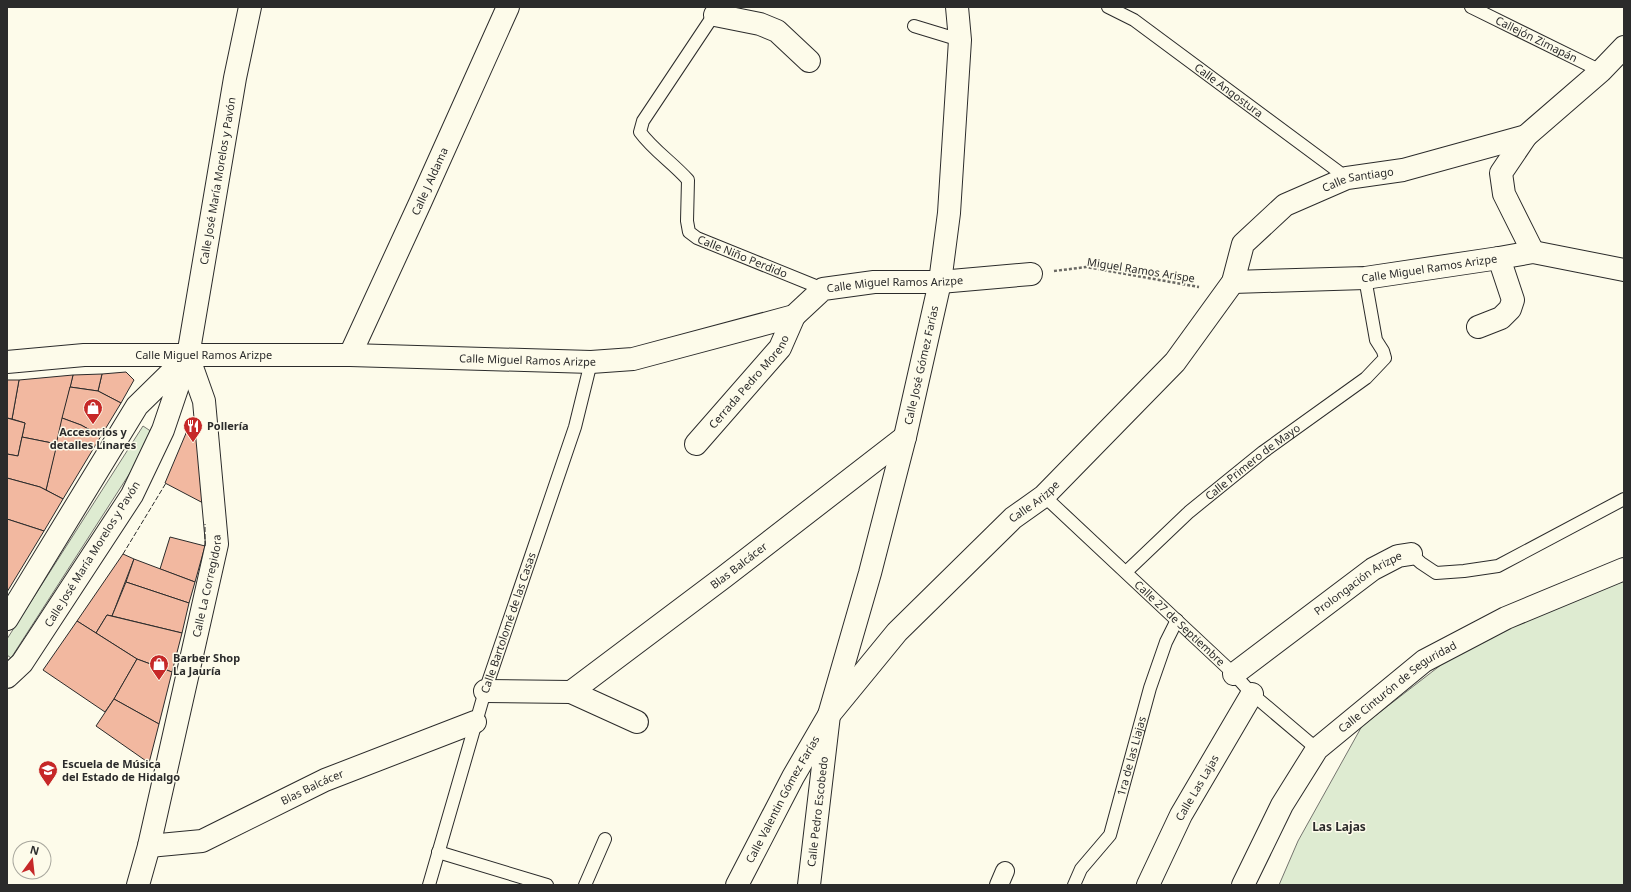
<svg xmlns="http://www.w3.org/2000/svg" width="1631" height="892" font-family="'Noto Sans',sans-serif">
<style>
.green{fill:#deebd1;stroke:#74746e}
.building{fill:#f2b8a0;stroke:#2b2b2b}
.lines{fill:none;stroke-linecap:round;stroke-linejoin:round}
.service-casing{stroke:#2b2b2b;stroke-width:14}
.pedestrian-casing{stroke:#2b2b2b;stroke-width:20}
.minor-casing{stroke:#2b2b2b;stroke-width:24}
.path{stroke:#6a6964;stroke-width:2.5;stroke-dasharray:3 2;stroke-linecap:butt}
.service{stroke:#fdfbea;stroke-width:12}
.pedestrian{stroke:#fdfbea;stroke-width:18}
.minor{stroke:#fdfbea;stroke-width:22}
.fence{stroke:#2b2b2b;stroke-width:1;stroke-dasharray:5 2;stroke-linecap:butt}
.labels{text-anchor:middle;stroke-width:3;stroke-linejoin:round;paint-order:stroke}
.street-label{font-size:11px;fill:#2b2b2b;stroke:#fdfbea}
.poi-label{font-size:11px;font-weight:bold;fill:#2b2b2b;stroke:#fdfbea;text-anchor:start}
.neighbourhood-label{font-size:12px;font-weight:bold;fill:#2b2b2b;stroke:#fdfbea}
</style>
<rect width="100%" height="100%" fill="#fdfbea"/>
<g class="green">
<polygon points="143,426 155,434 11,658 7,655 7,639"/>
<polygon points="1624,574 1624,885 1279,885 1298,841 1362,726 1468,644"/>
</g>
<g class="building">
<polygon points="126,372 134,380 121,403 98,391 102,374"/>
<polygon points="102,374 98,391 70,387 73,375"/>
<polygon points="73,375 57,444 22,437 25,423 12,419 19,380"/>
<polygon points="7,380 19,380 12,419 7,418"/>
<polygon points="70,387 98,391 121,403 101,436 81,425 62,418"/>
<polygon points="7,418 25,423 18,456 7,454"/>
<polygon points="62,418 81,425 101,436 63,499 46,490"/>
<polygon points="192,419 201,421 205,504 165,483"/>
<polygon points="22,437 57,444 46,490 40,487 7,478 7,454 18,456"/>
<polygon points="7,478 40,487 63,499 44,531 7,519"/>
<polygon points="7,519 44,531 7,592"/>
<polygon points="170,537 205,546 195,582 160,569"/>
<polygon points="123,554 134,559 112,616 107,615 96,633 77,621"/>
<polygon points="134,559 195,582 189,603 126,582"/>
<polygon points="126,582 189,603 182,633 112,616"/>
<polygon points="107,615 182,633 172,672 137,659 96,633"/>
<polygon points="77,621 137,659 114,699 105,712 43,670"/>
<polygon points="137,659 172,672 159,724 114,699"/>
<polygon points="114,699 159,724 149,763 96,726"/>
</g>
<g class="lines">
<g class="service-casing">
<g id="service">
<path id="s1" d="M1108,7L1134,20L1347,178"/>
<path id="s2" d="M1471,7L1601,71"/>
<path id="s3" d="M717,10L643,121L640,132C653,150 673,163 688,180L687,221L689,232L697,238L823,289"/>
<polyline points="914,26 960,40"/>
<path id="s4" d="M1044,496L1234,674L1252,694L1317,749"/>
<polyline points="1411,554 1421,563 1436,573 1464,571 1498,566 1624,499"/>
<path id="s5" d="M1126,572L1189,512L1263,452L1366,378L1385,358L1383,351L1376,340L1365,278"/>
<polyline points="438,852 547,885"/>
<path id="s6" d="M429,885L485,691L575,427L591,362"/>
<polyline points="585,885 605,839"/>
<path id="s7" d="M1074,885L1081,869L1110,835L1150,688L1166,642L1177,620"/>
</g>
</g>
<g class="pedestrian-casing">
<polyline id="pedestrian" points="999,885 1005,871"/>
</g>
<g class="minor-casing">
<g id="minor">
<polyline points="715,15 760,24 777,31 809,61"/>
<polyline points="1526,136 1501,173 1504,194 1533,252"/>
<path id="s8" d="M1233,282L1365,278L1499,258L1533,252L1624,270"/>
<polyline points="1478,327 1501,318 1510,309 1513,300 1499,258"/>
<path id="s9" d="M350,355L420,203L508,7"/>
<path id="s10" d="M7,362L84,355H350L591,362L633,359L794,316L823,289L874,282H940L1031,274"/>
<path id="s11" d="M696,444L780,348L794,316"/>
<polyline points="7,619 137,406 188,356 163,430 132,495 22,663 7,677"/>
<path id="s12" d="M1234,674L1373,569L1398,556L1411,554"/>
<path id="s13" d="M485,691L571,692L724,577L905,437"/>
<polyline points="571,692 637,722"/>
<path id="s14" d="M149,846L202,841L325,780L475,722"/>
<path id="s15" d="M138,885L149,846L217,544L204,401L188,356L235,78L250,7"/>
<path id="s16" d="M737,885L793,777L829,715L897,632L1013,518L1044,496L1175,362L1233,282L1243,244L1285,205L1347,178L1403,170L1526,136L1601,71L1624,47"/>
<path id="s17" d="M809,885L829,715L870,573L905,437L940,282L949,213L960,40L957,7"/>
<path id="s18" d="M1148,885L1181,815L1252,694"/>
<path id="s19" d="M1243,885L1282,805L1317,749L1424,661L1506,618L1624,569"/>
</g>
</g>
<polyline class="path" points="1054,271 1086,267 1199,287"/>
<use href="#service" class="service"/>
<use href="#pedestrian" class="pedestrian"/>
<use href="#minor" class="minor"/>
<g class="fence">
<polyline points="205,546 205,524"/>
<polyline points="123,554 166,483"/>
</g>
</g>
<defs>
<g id="shop-pin" transform="scale(1)"><path d="M0 17L-7.5 6A9.5 9.5 0 1 1 7.5 6Z" fill="#c62828" stroke="#fdfbea"/><path d="M-5-2.5h2.3a2.7 3.5 0 0 1 5.4 0H5L5.5 6h-11ZM-1.5-2.5h3a1.5 2.3 0 0 0-3 0Z" fill="#fff"/></g>
<g id="restaurant-pin" transform="scale(1)"><path d="M0 17L-7.5 6A9.5 9.5 0 1 1 7.5 6Z" fill="#c62828" stroke="#fdfbea"/><path d="M-5-6h1v4h1v-4h1v4h1v-4h1v5L-1.5 .5V6h-2V.5L-5-1ZM5-6V6H3V1.5H1.5Q1.5-4 5-6Z" fill="#fff"/></g>
<g id="university-pin" transform="scale(1)"><path d="M0 17L-7.5 6A9.5 9.5 0 1 1 7.5 6Z" fill="#c62828" stroke="#fdfbea"/><path d="M0-5L7-2L0 1L-7-2ZM-4 1L0 2.5L4 1V4Q0 6-4 4Z" fill="#fff"/></g>
</defs>
<g fill-rule="evenodd">
<use href="#shop-pin" x="93" y="408"/>
<use href="#restaurant-pin" x="193" y="426"/>
<use href="#shop-pin" x="159" y="664"/>
<use href="#university-pin" x="48" y="770"/>
</g>
<g class="labels">
<g class="street-label">
<text dy="4" stroke="none"><textPath href="#s2" startOffset="73">Callejón Zimapán</textPath></text>
<text dy="4" stroke="none"><textPath href="#s1" startOffset="147">Calle Angostura</textPath></text>
<text dy="4" stroke="none"><textPath href="#s15" startOffset="719">Calle José María Morelos y Pavón</textPath></text>
<text dy="4" stroke="none"><textPath href="#s9" startOffset="191">Calle J Aldama</textPath></text>
<text dy="4" stroke="none"><textPath href="#s16" startOffset="962">Calle Santiago</textPath></text>
<text dy="4" stroke="none"><textPath href="#s3" startOffset="324">Calle Niño Perdido</textPath></text>
<text dy="4" stroke="none"><textPath href="#s8" startOffset="197">Calle Miguel Ramos Arizpe</textPath></text>
<text transform="translate(1141 270) rotate(9)" y="4">Miguel Ramos Arispe</text>
<text dy="4" stroke="none"><textPath href="#s10" startOffset="905">Calle Miguel Ramos Arizpe</textPath></text>
<text dy="4" stroke="none"><textPath href="#s10" startOffset="197">Calle Miguel Ramos Arizpe</textPath></text>
<text dy="4" stroke="none"><textPath href="#s10" startOffset="521">Calle Miguel Ramos Arizpe</textPath></text>
<text dy="4" stroke="none"><textPath href="#s17" startOffset="533">Calle José Gómez Farías</textPath></text>
<text dy="4" stroke="none"><textPath href="#s11" startOffset="82">Cerrada Pedro Moreno</textPath></text>
<text dy="4" stroke="none"><textPath href="#s5" startOffset="168">Calle Primero de Mayo</textPath></text>
<text dy="4" stroke="none"><textPath href="#s16" startOffset="490">Calle Arizpe</textPath></text>
<text transform="translate(92 554) rotate(-58)" y="4">Calle José María Morelos y Pavón</text>
<text dy="4" stroke="none"><textPath href="#s13" startOffset="296">Blas Balcácer</textPath></text>
<text dy="4" stroke="none"><textPath href="#s12" startOffset="154">Prolongación Arizpe</textPath></text>
<text dy="4" stroke="none"><textPath href="#s15" startOffset="307">Calle La Corregidora</textPath></text>
<text dy="4" stroke="none"><textPath href="#s6" startOffset="274">Calle Bartolomé de las Casas</textPath></text>
<text dy="4" stroke="none"><textPath href="#s4" startOffset="186">Calle 27 de Septiembre</textPath></text>
<text dy="4" stroke="none"><textPath href="#s19" startOffset="257">Calle Cinturón de Seguridad</textPath></text>
<text dy="4" stroke="none"><textPath href="#s7" startOffset="144">1ra de las Liajas</textPath></text>
<text dy="4" stroke="none"><textPath href="#s14" startOffset="176">Blas Balcácer</textPath></text>
<text dy="4" stroke="none"><textPath href="#s18" startOffset="109">Calle Las Lajas</textPath></text>
<text dy="4" stroke="none"><textPath href="#s16" startOffset="97">Calle Valentin Gómez Farías</textPath></text>
<text dy="4" stroke="none"><textPath href="#s17" startOffset="74">Calle Pedro Escobedo</textPath></text>
</g>
<g class="poi-label">
<text x="207" y="430">Pollería</text>
<text x="93" y="436" text-anchor="middle">Accesorios y<tspan x="93" dy="13">detalles Linares</tspan></text>
<text x="173" y="662">Barber Shop<tspan x="173" dy="13">La Jauría</tspan></text>
<text x="62" y="768">Escuela de Música<tspan x="62" dy="13">del Estado de Hidalgo</tspan></text>
</g>
<g class="neighbourhood-label">
<text x="1339" y="831">Las Lajas</text>
</g>
</g>
<rect width="1631" height="892" fill="none" stroke="#2b2b2b" stroke-width="16"/>
<g transform="translate(32 860) rotate(15)"><circle r="19" fill="#fdfbea" stroke="#a9a89e"/>
<path d="M0-3L7 15L0 10L-7 15Z" fill="#c62828"/>
<text y="-6" font-size="11" font-weight="bold" text-anchor="middle" fill="#2b2b2b">N</text>
</g>
</svg>
